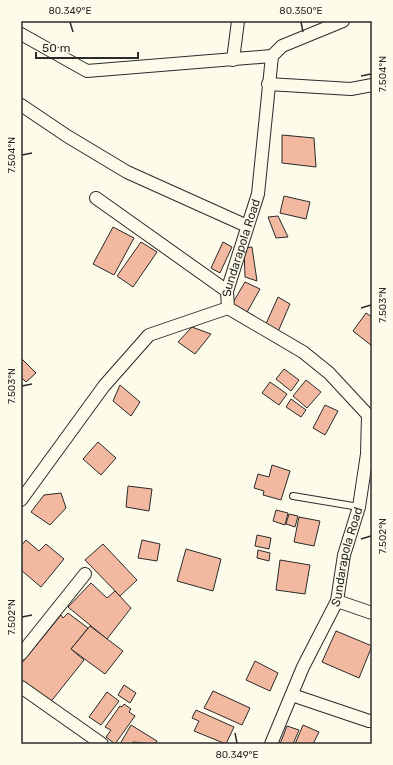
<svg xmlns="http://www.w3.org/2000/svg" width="393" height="765" font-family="Rubik,sans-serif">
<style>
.building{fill:#f2b8a0;stroke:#2b2b2b}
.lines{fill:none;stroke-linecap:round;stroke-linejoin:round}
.lane-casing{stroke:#2b2b2b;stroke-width:8}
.street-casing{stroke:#2b2b2b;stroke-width:14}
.lane{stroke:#fdfbea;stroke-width:6}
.street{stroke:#fdfbea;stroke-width:12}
.ticks{fill:none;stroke:#2b2b2b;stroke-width:1.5}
.labels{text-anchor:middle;stroke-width:3;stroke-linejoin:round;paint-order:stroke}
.street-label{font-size:12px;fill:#2b2b2b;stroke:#fdfbea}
.neatline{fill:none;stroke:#2b2b2b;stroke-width:1.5}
.ticks-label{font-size:10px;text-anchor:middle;fill:#2b2b2b}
</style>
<rect width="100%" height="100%" fill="#fdfbea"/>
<g class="building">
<polygon points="282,135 314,138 316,167 282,163"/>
<polygon points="284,196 310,202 306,219 280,213"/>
<polygon points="278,216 288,237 276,238 268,217"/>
<polygon points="113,227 134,238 114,275 93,264"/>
<polygon points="141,242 157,252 133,287 117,276"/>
<polygon points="223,242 232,247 220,273 211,268"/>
<polygon points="252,247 257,281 245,277 244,248"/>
<polygon points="245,282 260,289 246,314 232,304"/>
<polygon points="278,297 290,304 277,334 265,326"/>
<polygon points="366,313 372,317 372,346 353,331"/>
<polygon points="192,327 211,334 195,354 178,342"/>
<polygon points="21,358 36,373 26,382 21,377"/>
<polygon points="284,369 299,380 291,391 276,379"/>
<polygon points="306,380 321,392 307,408 293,396"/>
<polygon points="270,382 287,394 279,405 262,393"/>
<polygon points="120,385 140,402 131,416 113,401"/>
<polygon points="291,399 306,410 301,417 286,407"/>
<polygon points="325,405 338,411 325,435 313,428"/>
<polygon points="98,442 116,458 101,475 83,459"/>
<polygon points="272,465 290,471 281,500 263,495 264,491 254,488 258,474 269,477"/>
<polygon points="128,486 152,489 149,511 126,507"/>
<polygon points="61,493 66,508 50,525 31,512 44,495"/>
<polygon points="276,510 288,513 285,525 273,521"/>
<polygon points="289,514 298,516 295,527 286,524"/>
<polygon points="299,517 320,521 314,546 294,542"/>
<polygon points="257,535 271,538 269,549 255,546"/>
<polygon points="26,540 39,551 46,544 64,559 41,587 21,570 21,546"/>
<polygon points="142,540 160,544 157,561 138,558"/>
<polygon points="103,544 137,580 120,596 85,560"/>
<polygon points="186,549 221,559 213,591 177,581"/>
<polygon points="258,550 270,553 269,561 257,558"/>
<polygon points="280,560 310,565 305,594 276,590"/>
<polygon points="91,583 107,598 115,591 131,608 107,639 68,607"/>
<polygon points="68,613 88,628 71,649 84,660 49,704 21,681 21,664 61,615 63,618"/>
<polygon points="90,626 123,651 105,674 71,649"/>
<polygon points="336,631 372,646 359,678 322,662"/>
<polygon points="255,661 278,673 270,691 246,680"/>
<polygon points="124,685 136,693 130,703 118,695"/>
<polygon points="213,691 250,708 242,725 204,708"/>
<polygon points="107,692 119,701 101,725 89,717"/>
<polygon points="124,704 131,709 129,712 135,716 115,744 106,737 111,730 105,727 120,706 122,707"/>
<polygon points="196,710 234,727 226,744 194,731 199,721 192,718"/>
<polygon points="131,725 157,741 155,744 133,742 132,744 120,744"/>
<polygon points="303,725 319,732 313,744 295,744"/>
<polygon points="287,726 299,730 293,744 280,744"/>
</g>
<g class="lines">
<g class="lane-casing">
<polyline id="lane" points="293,496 359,507"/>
</g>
<g class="street-casing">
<g id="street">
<polyline points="21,34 87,71 272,56"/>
<polyline points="233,60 238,21"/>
<polyline points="268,84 351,89 372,85"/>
<polyline points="21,105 67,136 127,172 247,226"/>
<polyline points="96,198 227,291"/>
<polyline points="21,500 104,386 149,335 228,308"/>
<polyline points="337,601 372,613"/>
<polyline points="21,654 85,574"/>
<polyline points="21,687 102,744"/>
<polyline points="292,695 369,721"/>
<path id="s1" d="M271,744L303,667L337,601L344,555L359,507L367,454L368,415L329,373L303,352L228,308L227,291L258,194L272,56L282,46L343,21"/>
</g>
</g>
<use href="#lane" class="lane"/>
<use href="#street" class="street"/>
</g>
<path class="ticks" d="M70,22L73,32M301,22L303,32M361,76L371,74M22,155L32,153M361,308L371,305M22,386L32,384M361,539L371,536M22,617L32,615M235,733L237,743"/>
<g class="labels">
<g class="street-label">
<text dy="4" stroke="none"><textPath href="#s1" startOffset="587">Sundarapola Road</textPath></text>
<text dy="4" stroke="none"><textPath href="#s1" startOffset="203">Sundarapola Road</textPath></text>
</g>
</g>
<rect width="393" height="765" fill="none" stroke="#fdfbea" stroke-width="44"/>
<path d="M36 52v6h102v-6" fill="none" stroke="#2b2b2b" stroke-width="2"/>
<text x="42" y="52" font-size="12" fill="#2b2b2b" stroke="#fdfbea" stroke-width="3" paint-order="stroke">50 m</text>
<rect x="22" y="22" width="349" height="721" class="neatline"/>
<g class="ticks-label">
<text x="70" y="14">80.349°E</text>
<text x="301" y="14">80.350°E</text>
<text transform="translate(382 74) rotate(-90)" y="4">7.504°N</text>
<text transform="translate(11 155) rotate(-90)" y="4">7.504°N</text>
<text transform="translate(382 305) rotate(-90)" y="4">7.503°N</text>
<text transform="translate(11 386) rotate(-90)" y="4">7.503°N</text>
<text transform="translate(382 536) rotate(-90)" y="4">7.502°N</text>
<text transform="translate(11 617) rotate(-90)" y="4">7.502°N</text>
<text x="237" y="758">80.349°E</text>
</g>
</svg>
